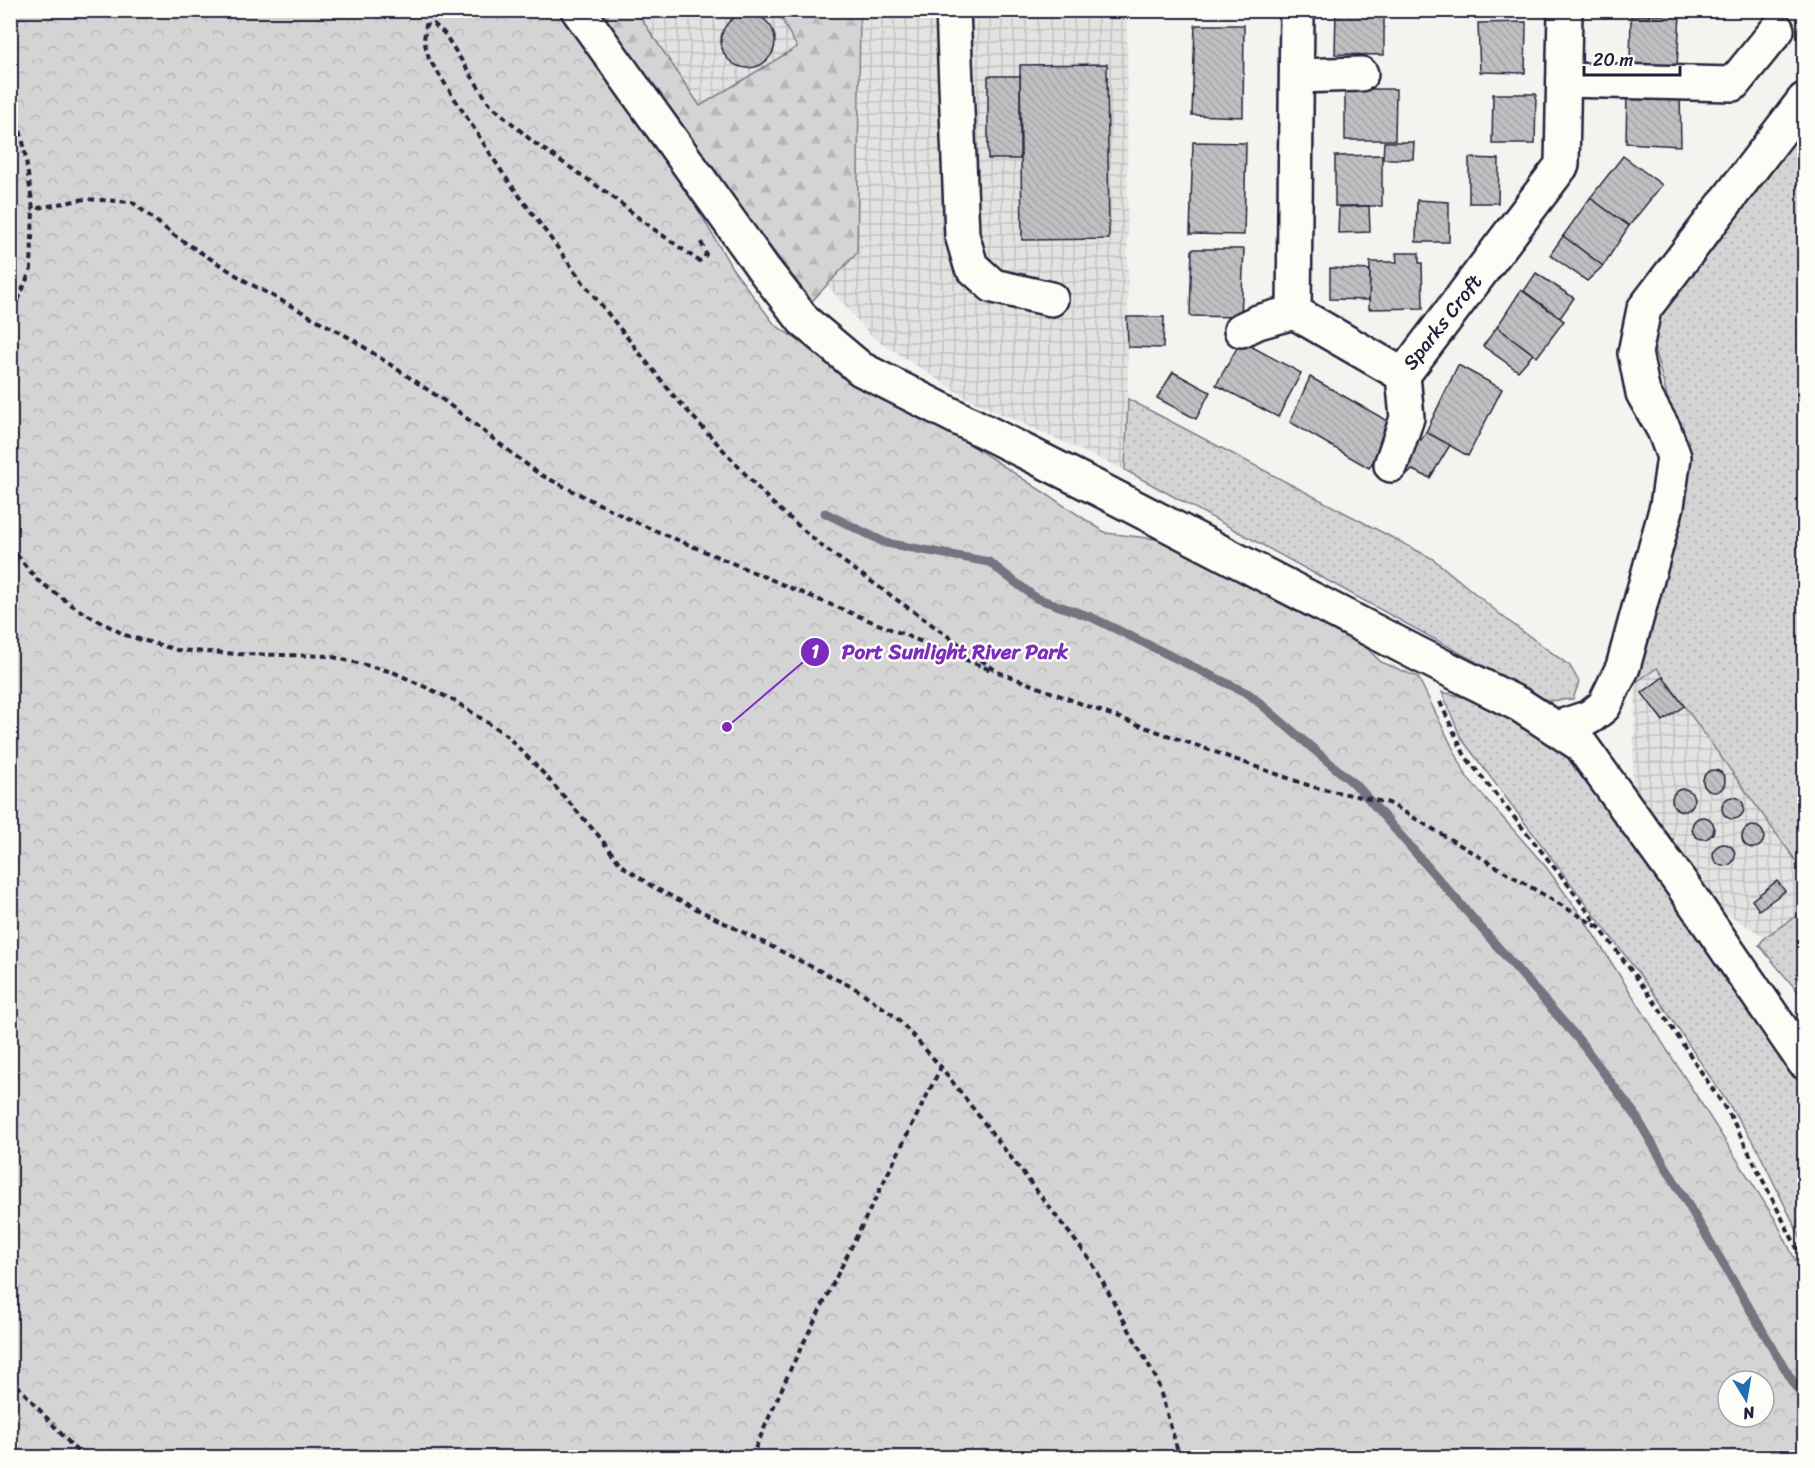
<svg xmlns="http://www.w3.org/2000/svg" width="1815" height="1468" font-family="Sriracha,sans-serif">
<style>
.industrial{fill:url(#industrial-grid)}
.grass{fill:url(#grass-dots);stroke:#7c7b88;stroke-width:1.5}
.forest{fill:url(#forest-firs);stroke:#7c7b88;stroke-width:1.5}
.park{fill:url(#park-crowns);stroke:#7c7b88;stroke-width:1.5;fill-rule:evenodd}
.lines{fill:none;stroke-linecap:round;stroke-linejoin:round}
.stream{stroke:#757582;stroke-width:9}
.building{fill:url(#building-back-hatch);stroke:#22223b;stroke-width:1.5}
.minor-casing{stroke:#22223b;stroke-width:38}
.path{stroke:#22223b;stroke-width:4;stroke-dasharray:6 4.5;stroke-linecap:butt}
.minor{stroke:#fdfcf7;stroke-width:33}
.labels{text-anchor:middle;stroke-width:5;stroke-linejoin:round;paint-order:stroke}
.street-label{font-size:20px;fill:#22223b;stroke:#fdfcf7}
.leader{fill:none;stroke:#7b2cbf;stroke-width:2}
.callout-dot{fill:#7b2cbf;stroke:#fdfcf7;stroke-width:2}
.mark-label{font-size:18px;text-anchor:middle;font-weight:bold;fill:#fff}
.callout-label{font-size:21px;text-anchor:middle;font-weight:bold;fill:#7b2cbf;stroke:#fdfcf7;stroke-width:5;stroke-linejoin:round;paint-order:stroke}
</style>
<defs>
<pattern id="industrial-grid" width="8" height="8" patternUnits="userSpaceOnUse" patternTransform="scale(1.5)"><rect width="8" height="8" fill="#e4e3e2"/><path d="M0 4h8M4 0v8" fill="none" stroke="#c3c2c3"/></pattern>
<pattern id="grass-dots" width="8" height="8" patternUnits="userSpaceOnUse" patternTransform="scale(1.5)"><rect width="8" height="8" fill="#d5d4d5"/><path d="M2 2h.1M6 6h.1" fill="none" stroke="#b7b6b8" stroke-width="1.8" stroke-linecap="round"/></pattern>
<pattern id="forest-firs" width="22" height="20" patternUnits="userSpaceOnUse" patternTransform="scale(1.5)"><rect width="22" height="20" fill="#d5d4d5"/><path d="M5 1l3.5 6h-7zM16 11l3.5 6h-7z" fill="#b7b6b8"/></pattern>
<pattern id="park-crowns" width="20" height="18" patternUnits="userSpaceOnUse" patternTransform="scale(1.5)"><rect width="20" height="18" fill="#d5d4d5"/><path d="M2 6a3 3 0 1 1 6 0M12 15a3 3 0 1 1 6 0" fill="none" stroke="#b7b6b8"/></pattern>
<pattern id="building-back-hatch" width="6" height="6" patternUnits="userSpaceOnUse" patternTransform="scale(1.5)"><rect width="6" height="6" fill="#c0bfc2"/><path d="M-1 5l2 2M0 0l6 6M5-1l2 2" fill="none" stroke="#a5a4a8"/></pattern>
</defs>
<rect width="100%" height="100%" fill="#f4f3ef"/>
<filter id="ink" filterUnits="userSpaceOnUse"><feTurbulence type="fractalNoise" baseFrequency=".0167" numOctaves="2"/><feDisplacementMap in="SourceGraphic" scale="12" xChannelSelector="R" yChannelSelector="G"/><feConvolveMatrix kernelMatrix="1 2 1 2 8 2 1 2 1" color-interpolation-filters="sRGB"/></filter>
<g filter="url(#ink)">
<g class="industrial">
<polygon points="636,11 777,11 797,47 700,106"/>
<polygon points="860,11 1127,11 1128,399 1125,470 968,399 871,336 827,285 857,253"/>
<polygon points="1656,668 1804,872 1804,911 1765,937 1704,900 1632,791 1636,682"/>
</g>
<g class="grass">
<polygon points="1804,120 1804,872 1657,668 1636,682 1637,633 1683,454 1649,330 1658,305"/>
<polygon points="1128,399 1433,559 1507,620 1570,666 1579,682 1573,699 1548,701 1125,470"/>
<polygon points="1442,692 1540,716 1804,1063 1804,1245 1755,1144 1661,1003 1461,738"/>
<polygon points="1804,911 1804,999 1759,945 1765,937"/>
</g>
<polygon class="forest" points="609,11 636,11 700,106 797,47 777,11 860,11 857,253 812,301 684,135 605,25"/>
<path class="park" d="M10,11H560L627,106L659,143L732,268L775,325L855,378L948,430L1106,533L1189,543L1337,619L1381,662L1418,677L1467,777L1546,867L1583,918L1775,1219L1804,1278V1457H11ZM1728,1381H1764V1417H1728Z"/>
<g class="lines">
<polyline class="stream" points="825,513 886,543 989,562 1036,598 1091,617 1249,694 1359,788 1579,1040 1634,1113 1787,1372 1804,1399"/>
</g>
<g class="building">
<polygon points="728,10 715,17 696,16 684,10"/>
<polygon points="1336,10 1384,10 1384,55 1335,54"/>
<polygon points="1620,10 1650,10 1650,16 1631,16 1620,14"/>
<circle cx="748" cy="41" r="27"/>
<polygon points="1680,15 1677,66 1630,65 1631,16"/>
<polygon points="1526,22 1525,73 1480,72 1478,23"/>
<polygon points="1195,25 1244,25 1243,117 1192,115"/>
<polygon points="1107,64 1109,239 1022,240 1020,65"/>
<rect x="988" y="76" width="32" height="83"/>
<polygon points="1345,89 1396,89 1395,140 1345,140"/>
<polygon points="1627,92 1680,92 1681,146 1626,143"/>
<polygon points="1493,94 1536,94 1535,144 1492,144"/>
<polygon points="1193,142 1246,143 1244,235 1190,234"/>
<polygon points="1384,142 1414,142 1413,159 1383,159"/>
<polygon points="1382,155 1382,206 1335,206 1335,156"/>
<polygon points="1623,156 1662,185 1629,226 1590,198"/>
<polygon points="1469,158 1499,159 1498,203 1469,203"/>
<polygon points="1590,198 1629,226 1603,266 1563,236"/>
<polygon points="1417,200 1449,202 1449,242 1416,242"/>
<polygon points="1369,206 1370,232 1338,233 1339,207"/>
<polygon points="1563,236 1603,266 1587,281 1550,255"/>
<polygon points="1192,249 1244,249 1241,317 1190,316"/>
<polygon points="1396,253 1419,253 1419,263 1422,263 1423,308 1369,309 1370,262 1397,262"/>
<polygon points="1330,268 1370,270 1369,300 1330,299"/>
<polygon points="1536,273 1574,298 1560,318 1524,291"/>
<polygon points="1521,290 1564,321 1537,357 1497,327"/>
<polygon points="1127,317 1164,317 1163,348 1128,347"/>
<polygon points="1497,327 1533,354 1518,371 1483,346"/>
<polygon points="1241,341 1301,373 1278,417 1216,385"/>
<polygon points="1458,365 1502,389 1468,456 1426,432"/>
<polygon points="1173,372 1210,392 1196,419 1157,398"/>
<polygon points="1310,377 1421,440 1426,432 1450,445 1430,478 1412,470 1408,474 1376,457 1369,468 1290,422"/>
<polygon points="1663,677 1684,706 1663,721 1642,693"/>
<circle cx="1714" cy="781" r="11"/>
<circle cx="1683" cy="800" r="11"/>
<circle cx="1733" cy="808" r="11"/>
<circle cx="1703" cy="828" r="11"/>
<circle cx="1753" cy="837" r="11"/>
<circle cx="1724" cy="855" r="11"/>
<polygon points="1777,881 1785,891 1759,910 1752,900"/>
</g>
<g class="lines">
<g class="minor-casing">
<g id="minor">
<polyline points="578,10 765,271 804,321 861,369 1103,491 1418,654 1520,705 1581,745 1683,886 1804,1062"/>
<polyline points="953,10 962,235 971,266 993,286 1051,299"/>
<polyline points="1297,10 1294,312 1403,375 1562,165 1565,10"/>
<polyline points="1297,76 1361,74"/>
<polyline points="1564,80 1733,84 1777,30"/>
<polyline points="1241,330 1258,322 1294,312"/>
<polyline points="1391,465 1407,418 1403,375"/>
<polyline points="1557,728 1590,717 1604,706 1623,667 1667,506 1674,457 1664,430 1643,393 1635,353 1644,309 1804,100"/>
</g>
</g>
<g class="path">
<polyline points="10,90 24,146 33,209 85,199 132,202 175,236 247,282 352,339 443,400 539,474 633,521 824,602 991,670"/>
<polyline points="701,242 706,254 704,258 699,261 645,223 609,194 533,142 489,103 444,33 434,24 426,25 424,40 429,59 504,175 582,281 673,395 770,501 823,547 998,672 1111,715 1313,787 1389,803 1598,927"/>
<polyline points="10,320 31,269 33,209"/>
<polyline points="10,546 37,580 79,610 125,635 177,650 238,654 329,656 393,672 453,700 505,734 543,773 598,835 621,865 653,887 860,991 897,1018 941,1067"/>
<polyline points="1440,702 1465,756 1566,882 1661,1011 1731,1117 1804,1262"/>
<polyline points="10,1377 83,1458"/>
<polyline points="751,1458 791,1368 941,1067 1091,1261 1157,1380 1180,1458"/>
</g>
<use href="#minor" class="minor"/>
</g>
</g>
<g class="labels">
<g class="street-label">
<text transform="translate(1442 322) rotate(-52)" y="7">Sparks Croft</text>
</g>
</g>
<path class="leader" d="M727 727L815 652"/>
<g class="callout-dot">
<circle cx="727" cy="727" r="6"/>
<circle cx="815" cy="652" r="15"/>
</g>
<g class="mark-label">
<text x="815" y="658">1</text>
</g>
<g class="callout-label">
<text x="955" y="659">Port Sunlight River Park</text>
</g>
<rect width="1815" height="1468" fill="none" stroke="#fdfcf7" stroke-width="36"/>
<rect x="18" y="18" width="1779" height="1432" fill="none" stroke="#22223b" stroke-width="2" filter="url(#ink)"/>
<g transform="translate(1746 1399) rotate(169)"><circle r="28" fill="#fdfcf7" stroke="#a5a5ac" stroke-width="1.5"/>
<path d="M0-4.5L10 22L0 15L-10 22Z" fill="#1f6fb2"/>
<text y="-9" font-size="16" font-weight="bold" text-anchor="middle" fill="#22223b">N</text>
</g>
<path d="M1584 66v9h96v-9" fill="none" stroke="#22223b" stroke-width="3"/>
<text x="1593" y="66" font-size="18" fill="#22223b" stroke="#fdfcf7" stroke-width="4.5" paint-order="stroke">20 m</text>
</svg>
